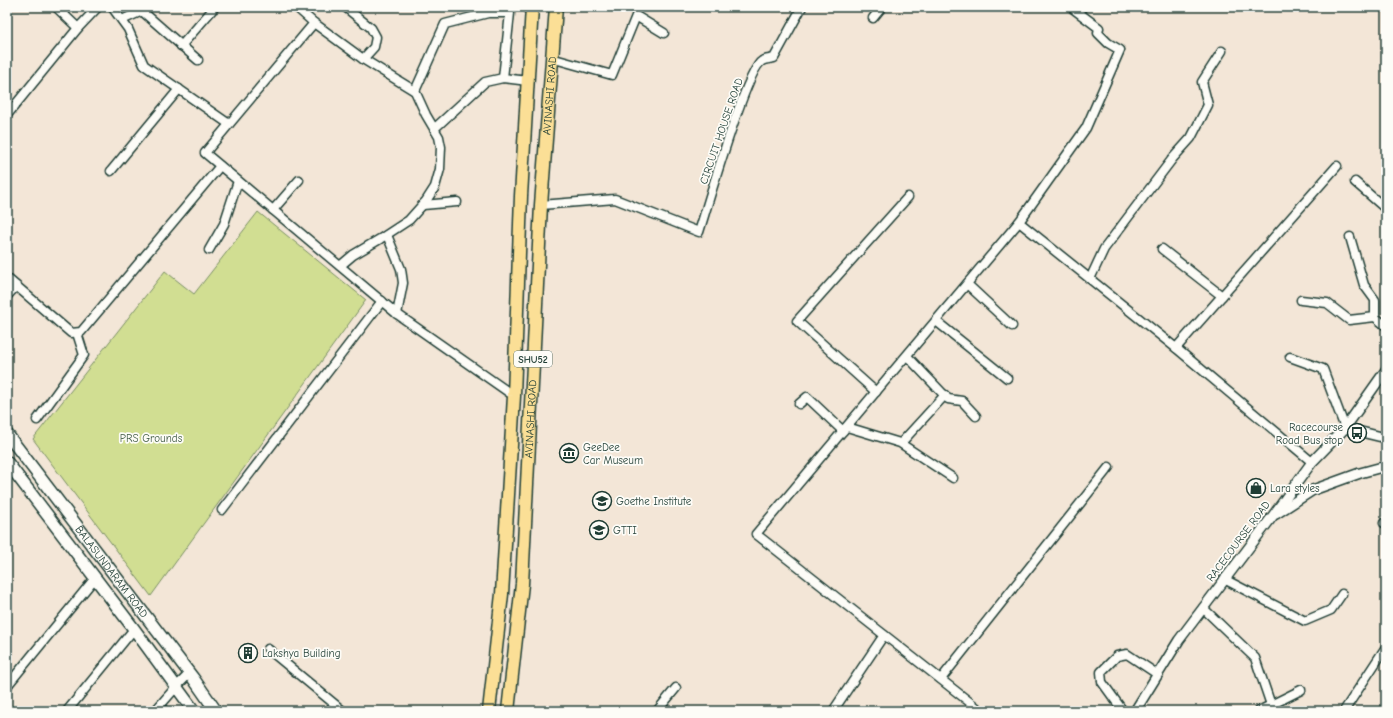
<svg xmlns="http://www.w3.org/2000/svg" width="1393" height="718" font-family="'Comic Neue',sans-serif">
<style>
.green{fill:#d1de92;stroke:#788e63}
.lines{fill:none;stroke-linecap:round;stroke-linejoin:round}
.minor-casing{stroke:#1f3d34;stroke-width:11}
.tertiary-casing{stroke:#1f3d34;stroke-width:12}
.secondary-casing{stroke:#1f3d34;stroke-width:14}
.primary-casing{stroke:#1f3d34;stroke-width:15}
.minor{stroke:#fdfcf7;stroke-width:8}
.tertiary{stroke:#fdfcf7;stroke-width:9}
.secondary{stroke:#fdfcf7;stroke-width:11}
.primary{stroke:#fbdf96;stroke-width:12}
.labels{text-anchor:middle;stroke-width:3.5;stroke-linejoin:round;paint-order:stroke}
.shield{fill:#fdfcf7;stroke:#62766e;stroke-width:1}
.shield-label{font-size:10px;font-weight:bold;fill:#1f3d34}
.street-label{font-size:11px;fill:#1f3d34;stroke:#fdfcf7}
.poi-label{font-size:11px;fill:#1f3d34;stroke:#fdfcf7;text-anchor:start}
.park-label{font-size:11px;fill:#435d47;stroke:#fdfcf7}
</style>
<rect width="100%" height="100%" fill="#f3e6d7"/>
<filter id="ink" filterUnits="userSpaceOnUse"><feTurbulence type="fractalNoise" baseFrequency=".025" numOctaves="2"/><feDisplacementMap in="SourceGraphic" scale="8" xChannelSelector="R" yChannelSelector="G"/><feConvolveMatrix kernelMatrix="1 2 1 2 8 2 1 2 1" color-interpolation-filters="sRGB"/></filter>
<g filter="url(#ink)">
<polygon class="green" points="258,212 366,300 151,596 33,439 165,271 194,294"/>
<g class="lines">
<g class="minor-casing">
<g id="minor">
<polyline points="56,7 78,28"/>
<polyline points="112,7 128,29 144,65 229,124"/>
<polyline points="296,7 314,23 205,153 397,314 514,396"/>
<polyline points="345,7 371,28 376,37 374,47 363,59"/>
<polyline points="873,18 882,7"/>
<polyline points="122,20 142,11 198,60"/>
<polyline points="314,23 363,59 415,91 426,115 439,137 441,147 440,169 435,187 426,201 409,220 380,239 353,255 340,266"/>
<polyline points="181,46 214,8"/>
<polyline points="551,58 612,75 636,16 664,33"/>
<polyline points="415,91 445,24 488,13 510,13 503,78"/>
<polyline points="7,115 78,28 98,7"/>
<polyline points="435,128 485,82 503,78 528,81"/>
<polyline points="111,171 179,89"/>
<polyline points="1355,182 1386,209"/>
<polyline points="423,205 457,202"/>
<path d="M541,205L615,199L699,232C707,207 746,70 762,61C765,59 771,59 774,58L802,7"/>
<polyline points="273,210 299,180"/>
<polyline points="1019,222 1176,348 1312,462"/>
<polyline points="387,235 401,269 403,283 397,314"/>
<polyline points="1162,249 1222,296"/>
<polyline points="209,250 224,224 238,181"/>
<polyline points="7,278 71,333 81,332 220,166"/>
<polyline points="1090,279 1104,249 1173,158 1191,138 1208,105 1202,82 1222,51"/>
<polyline points="967,284 1012,326"/>
<polyline points="7,296 16,286"/>
<polyline points="1301,300 1327,303 1349,320 1375,317 1375,300 1364,285 1350,237"/>
<polyline points="1375,317 1386,326"/>
<polyline points="936,321 1007,378"/>
<polyline points="1176,348 1337,166"/>
<polyline points="907,356 948,399 962,401 976,416"/>
<polyline points="1290,357 1323,369 1345,428"/>
<polyline points="876,392 797,321 908,197"/>
<polyline points="799,404 807,397 843,431"/>
<polyline points="37,420 84,355 77,333"/>
<polyline points="847,427 900,443 953,478"/>
<polyline points="901,443 945,395"/>
<polyline points="222,510 382,301"/>
<polyline points="1384,523 1386,524"/>
<polyline points="1224,579 1305,621 1331,610 1342,594"/>
<polyline points="1203,608 1255,658 1272,708 1271,711"/>
<polyline points="268,649 343,711"/>
<polyline points="941,679 1109,467"/>
<polyline points="7,686 95,578"/>
<polyline points="67,711 134,629"/>
<polyline points="155,711 177,686 190,673"/>
<polyline points="657,711 676,688"/>
<polyline points="833,711 884,635"/>
<polyline points="981,711 756,534 1019,222 1086,128 1120,50 1108,43 1098,33 1099,28 1071,7"/>
<polyline points="1123,711 1102,682 1101,672 1117,656 1127,654 1157,674"/>
<polyline points="1259,711 1301,690"/>
<polyline points="1344,711 1386,647"/>
</g>
</g>
<g class="tertiary-casing">
<g id="tertiary">
<polyline points="1345,428 1386,438"/>
<polyline points="1276,514 1313,490 1360,473 1386,466"/>
<polyline points="1135,711 1179,640 1272,517 1312,462 1345,428 1386,370"/>
</g>
</g>
<g class="secondary-casing">
<g id="secondary">
<path id="s1" d="M7,434L193,678L216,711"/>
<polyline points="7,462 134,629 194,711"/>
</g>
</g>
<g class="primary-casing">
<g id="primary">
<polyline points="489,711 502,594 514,396 521,196 532,7"/>
<path id="s2" d="M508,711L522,584L541,205L556,7"/>
</g>
</g>
<use href="#minor" class="minor"/>
<use href="#tertiary" class="tertiary"/>
<use href="#secondary" class="secondary"/>
<use href="#primary" class="primary"/>
</g>
</g>
<defs>
<g id="bus-ring" transform="scale(1)"><circle r="9.5" fill="#fdfcf7" stroke="#1f3d34" stroke-width="1.5"/><path d="M-5-6H5V4H4V6H2V4H-2V6H-4V4H-5ZM-3.5-4V0h7V-4ZM-3.5 1.2v1.5H-2V1.2ZM2 1.2v1.5H3.5V1.2Z" fill="#1f3d34"/></g>
<g id="museum-ring" transform="scale(1)"><circle r="9.5" fill="#fdfcf7" stroke="#1f3d34" stroke-width="1.5"/><path d="M0-6L6-3V-2H-6V-3ZM-5-1h2V3h-2ZM-1-1h2V3h-2ZM3-1h2V3H3ZM-6 4H6V6H-6Z" fill="#1f3d34"/></g>
<g id="shop-ring" transform="scale(1)"><circle r="9.5" fill="#fdfcf7" stroke="#1f3d34" stroke-width="1.5"/><path d="M-5-2.5h2.3a2.7 3.5 0 0 1 5.4 0H5L5.5 6h-11ZM-1.5-2.5h3a1.5 2.3 0 0 0-3 0Z" fill="#1f3d34"/></g>
<g id="university-ring" transform="scale(1)"><circle r="9.5" fill="#fdfcf7" stroke="#1f3d34" stroke-width="1.5"/><path d="M0-5L7-2L0 1L-7-2ZM-4 1L0 2.5L4 1V4Q0 6-4 4Z" fill="#1f3d34"/></g>
<g id="building-ring" transform="scale(1)"><circle r="9.5" fill="#fdfcf7" stroke="#1f3d34" stroke-width="1.5"/><path d="M-4-6H4V6H1V3H-1V6H-4ZM-2.5-4.3h1.7v1.8h-1.7ZM.8-4.3h1.7v1.8H.8ZM-2.5-1h1.7V.8h-1.7ZM.8-1h1.7V.8H.8Z" fill="#1f3d34"/></g>
</defs>
<g fill-rule="evenodd">
<use href="#bus-ring" x="1357" y="433"/>
<use href="#museum-ring" x="569" y="453"/>
<use href="#shop-ring" x="1256" y="488"/>
<use href="#university-ring" x="602" y="501"/>
<use href="#university-ring" x="599" y="530"/>
<use href="#building-ring" x="248" y="653"/>
</g>
<g class="labels">
<rect class="shield" x="514" y="351" width="38" height="16" rx="3"/>
<g class="shield-label">
<text x="533" y="363">SHU52</text>
</g>
<g class="street-label">
<text dy="4" stroke="none"><textPath href="#s2" startOffset="617">AVINASHI ROAD</textPath></text>
<text transform="translate(721 131) rotate(-71)" y="4">CIRCUIT HOUSE ROAD</text>
<text dy="4" stroke="none"><textPath href="#s2" startOffset="293">AVINASHI ROAD</textPath></text>
<text transform="translate(1238 541) rotate(-53)" y="4">RACECOURSE ROAD</text>
<text dy="4" stroke="none"><textPath href="#s1" startOffset="173">BALASUNDARAM ROAD</textPath></text>
</g>
<g class="poi-label">
<text x="1343" y="431" text-anchor="end">Racecourse<tspan x="1343" dy="13">Road Bus stop</tspan></text>
<text x="583" y="451">GeeDee<tspan x="583" dy="13">Car Museum</tspan></text>
<text x="1270" y="492">Lara styles</text>
<text x="616" y="505">Goethe Institute</text>
<text x="613" y="534">GTTI</text>
<text x="262" y="657">Lakshya Building</text>
</g>
<g class="park-label">
<text x="151" y="442">PRS Grounds</text>
</g>
</g>
<rect width="1393" height="718" fill="none" stroke="#fdfcf7" stroke-width="24"/>
<rect x="12" y="12" width="1369" height="694" fill="none" stroke="#1f3d34" stroke-width="1.5" filter="url(#ink)"/>
</svg>
